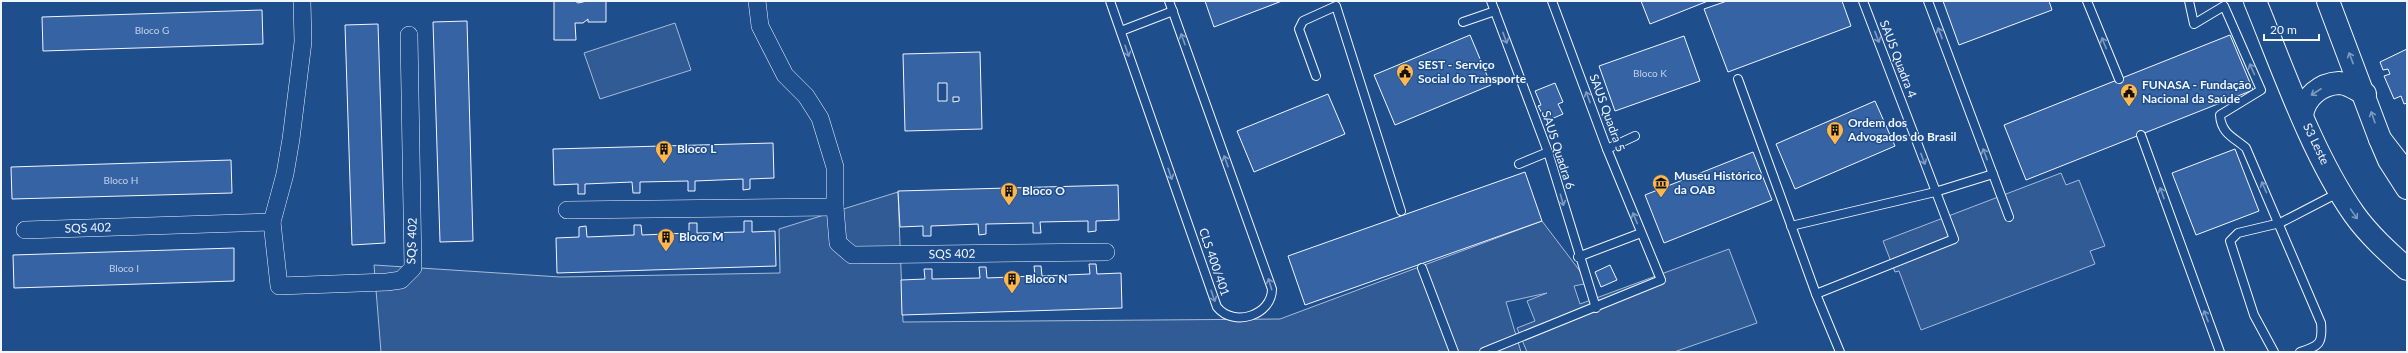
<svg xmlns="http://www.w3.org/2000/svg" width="2408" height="353" font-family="Lato,sans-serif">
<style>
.built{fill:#305b95;stroke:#a8bbd7}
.building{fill:#3563a3;stroke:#f2f6ff;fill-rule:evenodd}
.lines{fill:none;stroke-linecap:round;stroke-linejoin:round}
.service-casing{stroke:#f2f6ff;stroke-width:10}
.minor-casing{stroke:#f2f6ff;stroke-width:18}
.secondary-casing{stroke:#f2f6ff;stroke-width:24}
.primary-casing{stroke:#f2f6ff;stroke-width:24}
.service{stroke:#1f4e8c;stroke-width:8}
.minor{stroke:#1f4e8c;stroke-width:17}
.secondary{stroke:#1f4e8c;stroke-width:22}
.primary{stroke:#1f4e8c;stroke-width:22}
.oneway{stroke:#7e9ac0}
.labels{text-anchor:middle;stroke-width:3;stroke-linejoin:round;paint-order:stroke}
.number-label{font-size:10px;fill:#c3d1e8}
.street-label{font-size:12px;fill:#f2f6ff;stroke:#1f4e8c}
.poi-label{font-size:12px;font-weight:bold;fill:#f2f6ff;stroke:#1f4e8c;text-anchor:start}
</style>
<rect width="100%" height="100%" fill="#1f4e8c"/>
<g class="built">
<polygon points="675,23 691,70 600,99 584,53"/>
<polygon points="2061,173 2066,185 2079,180 2105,246 2090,251 2095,264 1921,330 1899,271 1895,272 1883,241"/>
<polygon points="898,192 903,322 1280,319 1542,221 1589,283 1574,286 1580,304 1729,249 1757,323 1674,352 1527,352 1517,328 1535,321 1527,301 1547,293 1506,302 1521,352 381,352 374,265 560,277 780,273 779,229"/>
</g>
<g class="building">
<polygon points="554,1 575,1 578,3 587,1 606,1 606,22 588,22 588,19 583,23 575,23 576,40 554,40"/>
<polygon points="1205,1 1282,1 1214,27"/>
<polygon points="1641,1 1708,1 1650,24"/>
<polygon points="1727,1 1842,1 1851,26 1728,72 1704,9"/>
<polygon points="1943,1 2049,1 2052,10 1959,45"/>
<polygon points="262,10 263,44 43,51 42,17"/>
<polygon points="467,21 473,241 440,242 433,22"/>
<polygon points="378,24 385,243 352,245 345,25"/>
<polygon points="1470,35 1491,85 1395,125 1374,75"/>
<polygon points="2230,35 2253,90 2026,180 2004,125"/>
<polygon points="1684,36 1700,81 1615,111 1599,66"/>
<polygon points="2407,49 2407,103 2404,104 2401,96 2394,99 2384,76 2390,74 2388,69 2383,70 2380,62"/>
<path d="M980,52L982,129L905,131L903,54ZM938,83H947V101H938ZM953,97H959V101L953,102Z"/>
<polygon points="1555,83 1563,102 1558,104 1563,114 1549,120 1547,114 1543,115 1538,106 1541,105 1535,91"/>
<polygon points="1328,94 1345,134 1254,172 1237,131"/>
<polygon points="1875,101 1895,146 1795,189 1776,144"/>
<polygon points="773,143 774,178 750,179 750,189 743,190 743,179 695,181 695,191 688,191 688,181 640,182 640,193 633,193 632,182 585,184 585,194 578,194 578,184 554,185 553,149"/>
<polygon points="2235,149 2259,211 2196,235 2172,173"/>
<polygon points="1753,152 1772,200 1664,243 1645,195"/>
<polygon points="231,160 232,193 12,199 11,167"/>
<polygon points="1525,172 1542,221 1305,305 1288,256"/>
<polygon points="1118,185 1119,220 1096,221 1096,231 1088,232 1088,221 1040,222 1041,233 1033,233 1033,223 986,224 986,234 979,235 978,224 931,226 931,236 923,236 923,226 900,227 898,191"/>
<polygon points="744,221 752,221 752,232 775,231 776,266 557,273 556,238 579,237 579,227 586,226 587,237 634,235 634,225 641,225 642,235 689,233 689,223 697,223 697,233 744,232"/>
<polygon points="234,248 234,281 14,288 13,255"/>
<polygon points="1089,264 1096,264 1097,274 1121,273 1122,308 902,315 901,280 925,279 924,269 932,269 932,279 980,278 979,267 986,267 987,278 1035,276 1034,266 1041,266 1042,276 1090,274"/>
<polygon points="1610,265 1617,280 1601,287 1595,272"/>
</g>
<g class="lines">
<g class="service-casing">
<g id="service">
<path d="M1110,1L1217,307C1234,328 1272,315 1272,289L1169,1"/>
<polyline points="1491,1 1548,152 1596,308"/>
<polyline points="1928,1 2009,217"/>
<polyline points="2087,1 2119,79"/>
<path d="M2189,1L2194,24L2224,6L2261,90L2220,115C2221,134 2235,138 2246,148L2321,323C2323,344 2319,346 2300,352"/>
<polyline points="1463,22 1495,11"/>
<polyline points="1121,31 1173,11"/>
<polyline points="1316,76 1299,29 1303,21 1336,6 1401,211"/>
<polyline points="1738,79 1816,294 1840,352"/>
<polyline points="2141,135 2220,352"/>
<polyline points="1607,149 1635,136"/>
<polyline points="1519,164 1548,152"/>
<polyline points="1791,226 1935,192 1993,174"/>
<polyline points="1578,257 1641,233"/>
<polyline points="1422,268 1454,352"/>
<polyline points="1816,294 1954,239 1863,1"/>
<polyline points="1484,352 1661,280 1607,149 1552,1"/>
<polyline points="2274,352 2254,315 2230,241 2238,233 2280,223 2338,193"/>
</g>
</g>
<g class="minor-casing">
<g id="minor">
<polyline points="302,1 303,42 291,139 285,174 272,222 279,286 387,282 401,280 413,268 409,35"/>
<polyline points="757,1 760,26 785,75 806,96 820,118 835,167 835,207 838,243 852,255 1106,252"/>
<polyline points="567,210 835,207"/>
<polyline points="25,230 272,222"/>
</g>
</g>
<g class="secondary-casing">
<g id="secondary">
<path d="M2255,1C2283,69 2312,154 2354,214C2369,235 2388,252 2407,269"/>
<polyline points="2328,1 2380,139 2389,160 2407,188"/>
<path d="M2302,115C2305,97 2320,84 2339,83C2348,83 2357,90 2365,94"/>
</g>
</g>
<g class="primary-casing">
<polyline id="primary" points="2380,139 2407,174"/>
</g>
<use href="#service" class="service"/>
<use href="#minor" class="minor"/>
<use href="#secondary" class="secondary"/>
<use href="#primary" class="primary"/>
</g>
<defs><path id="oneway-shaft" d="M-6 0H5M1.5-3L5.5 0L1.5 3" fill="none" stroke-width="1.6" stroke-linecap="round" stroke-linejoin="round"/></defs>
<g class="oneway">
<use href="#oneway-shaft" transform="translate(1940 33) rotate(-111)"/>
<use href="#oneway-shaft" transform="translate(1877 37) rotate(69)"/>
<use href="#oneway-shaft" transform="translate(1505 38) rotate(69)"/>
<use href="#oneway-shaft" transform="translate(1183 39) rotate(-110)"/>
<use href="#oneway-shaft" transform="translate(2104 43) rotate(-112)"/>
<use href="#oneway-shaft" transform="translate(1127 51) rotate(71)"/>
<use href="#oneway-shaft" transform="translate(2351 58) rotate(-111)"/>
<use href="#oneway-shaft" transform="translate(2252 69) rotate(-114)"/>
<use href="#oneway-shaft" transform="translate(2316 92) rotate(147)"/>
<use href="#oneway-shaft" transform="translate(1588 97) rotate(-110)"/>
<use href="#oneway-shaft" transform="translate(2373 117) rotate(-109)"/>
<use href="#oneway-shaft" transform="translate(1985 154) rotate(-111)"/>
<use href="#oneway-shaft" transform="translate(1923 159) rotate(69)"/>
<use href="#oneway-shaft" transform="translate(1226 161) rotate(-110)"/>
<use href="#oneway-shaft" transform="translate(1170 174) rotate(71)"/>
<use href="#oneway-shaft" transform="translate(2264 187) rotate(-114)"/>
<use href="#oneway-shaft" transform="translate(2162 193) rotate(-110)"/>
<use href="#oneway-shaft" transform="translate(1562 200) rotate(74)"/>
<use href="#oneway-shaft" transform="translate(2354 214) rotate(55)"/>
<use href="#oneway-shaft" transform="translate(1635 218) rotate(-112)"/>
<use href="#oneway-shaft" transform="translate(1270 284) rotate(-107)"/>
<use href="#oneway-shaft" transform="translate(1213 296) rotate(71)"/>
<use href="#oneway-shaft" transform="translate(2206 316) rotate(-111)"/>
</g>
<defs>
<g id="civic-pin" transform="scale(0.9)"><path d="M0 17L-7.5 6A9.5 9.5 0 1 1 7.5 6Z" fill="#ffb74d" stroke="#1f4e8c"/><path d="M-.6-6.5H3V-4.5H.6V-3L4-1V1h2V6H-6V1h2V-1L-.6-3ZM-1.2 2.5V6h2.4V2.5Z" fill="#111"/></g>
<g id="building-pin" transform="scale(0.9)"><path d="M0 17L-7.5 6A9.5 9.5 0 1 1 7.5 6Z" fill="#ffb74d" stroke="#1f4e8c"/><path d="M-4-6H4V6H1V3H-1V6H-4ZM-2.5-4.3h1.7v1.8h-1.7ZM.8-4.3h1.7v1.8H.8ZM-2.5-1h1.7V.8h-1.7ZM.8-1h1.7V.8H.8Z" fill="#111"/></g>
<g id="museum-pin" transform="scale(0.9)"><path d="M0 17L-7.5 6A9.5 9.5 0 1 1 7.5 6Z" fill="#ffb74d" stroke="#1f4e8c"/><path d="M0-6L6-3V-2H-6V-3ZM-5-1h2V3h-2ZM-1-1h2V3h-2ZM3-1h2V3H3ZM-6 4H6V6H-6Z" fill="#111"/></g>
</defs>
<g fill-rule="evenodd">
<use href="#civic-pin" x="1405" y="72"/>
<use href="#civic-pin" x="2129" y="92"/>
<use href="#building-pin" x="1835" y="130"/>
<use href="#building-pin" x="664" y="149"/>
<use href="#museum-pin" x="1661" y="183"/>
<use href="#building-pin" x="1009" y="191"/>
<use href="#building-pin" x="666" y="237"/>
<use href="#building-pin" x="1012" y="279"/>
</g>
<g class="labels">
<g class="number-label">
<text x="152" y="34">Bloco G</text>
<text x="1650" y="77">Bloco K</text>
<text x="121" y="184">Bloco H</text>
<text x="124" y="272">Bloco I</text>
</g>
<g class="street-label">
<text transform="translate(1898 59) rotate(69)" y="4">SAUS Quadra 4</text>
<text transform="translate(1607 113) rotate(70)" y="4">SAUS Quadra 5</text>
<text transform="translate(2316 144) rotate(64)" y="4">S3 Leste</text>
<text transform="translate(1558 150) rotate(72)" y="4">SAUS Quadra 6</text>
<text transform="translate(88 228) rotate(-2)" y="4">SQS 402</text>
<text transform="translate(412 241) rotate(-88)" y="4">SQS 402</text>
<text transform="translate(952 254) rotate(-1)" y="4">SQS 402</text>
<text transform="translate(1214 262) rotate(71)" y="4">CLS 400/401</text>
</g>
<g class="poi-label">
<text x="1418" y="69">SEST - Serviço<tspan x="1418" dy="14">Social do Transporte</tspan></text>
<text x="2142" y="89">FUNASA - Fundação<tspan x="2142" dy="14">Nacional da Saúde</tspan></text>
<text x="1848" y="127">Ordem dos<tspan x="1848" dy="14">Advogados do Brasil</tspan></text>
<text x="677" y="153">Bloco L</text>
<text x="1674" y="180">Museu Histórico<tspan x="1674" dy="14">da OAB</tspan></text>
<text x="1022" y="195">Bloco O</text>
<text x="679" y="241">Bloco M</text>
<text x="1025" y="283">Bloco N</text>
</g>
</g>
<rect width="2408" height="353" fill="none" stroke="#f2f6ff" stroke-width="4"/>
<path d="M2264 34v6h55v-6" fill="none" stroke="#f2f6ff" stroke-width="2"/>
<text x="2270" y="34" font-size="12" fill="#f2f6ff" stroke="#1f4e8c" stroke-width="3" paint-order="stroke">20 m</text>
</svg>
